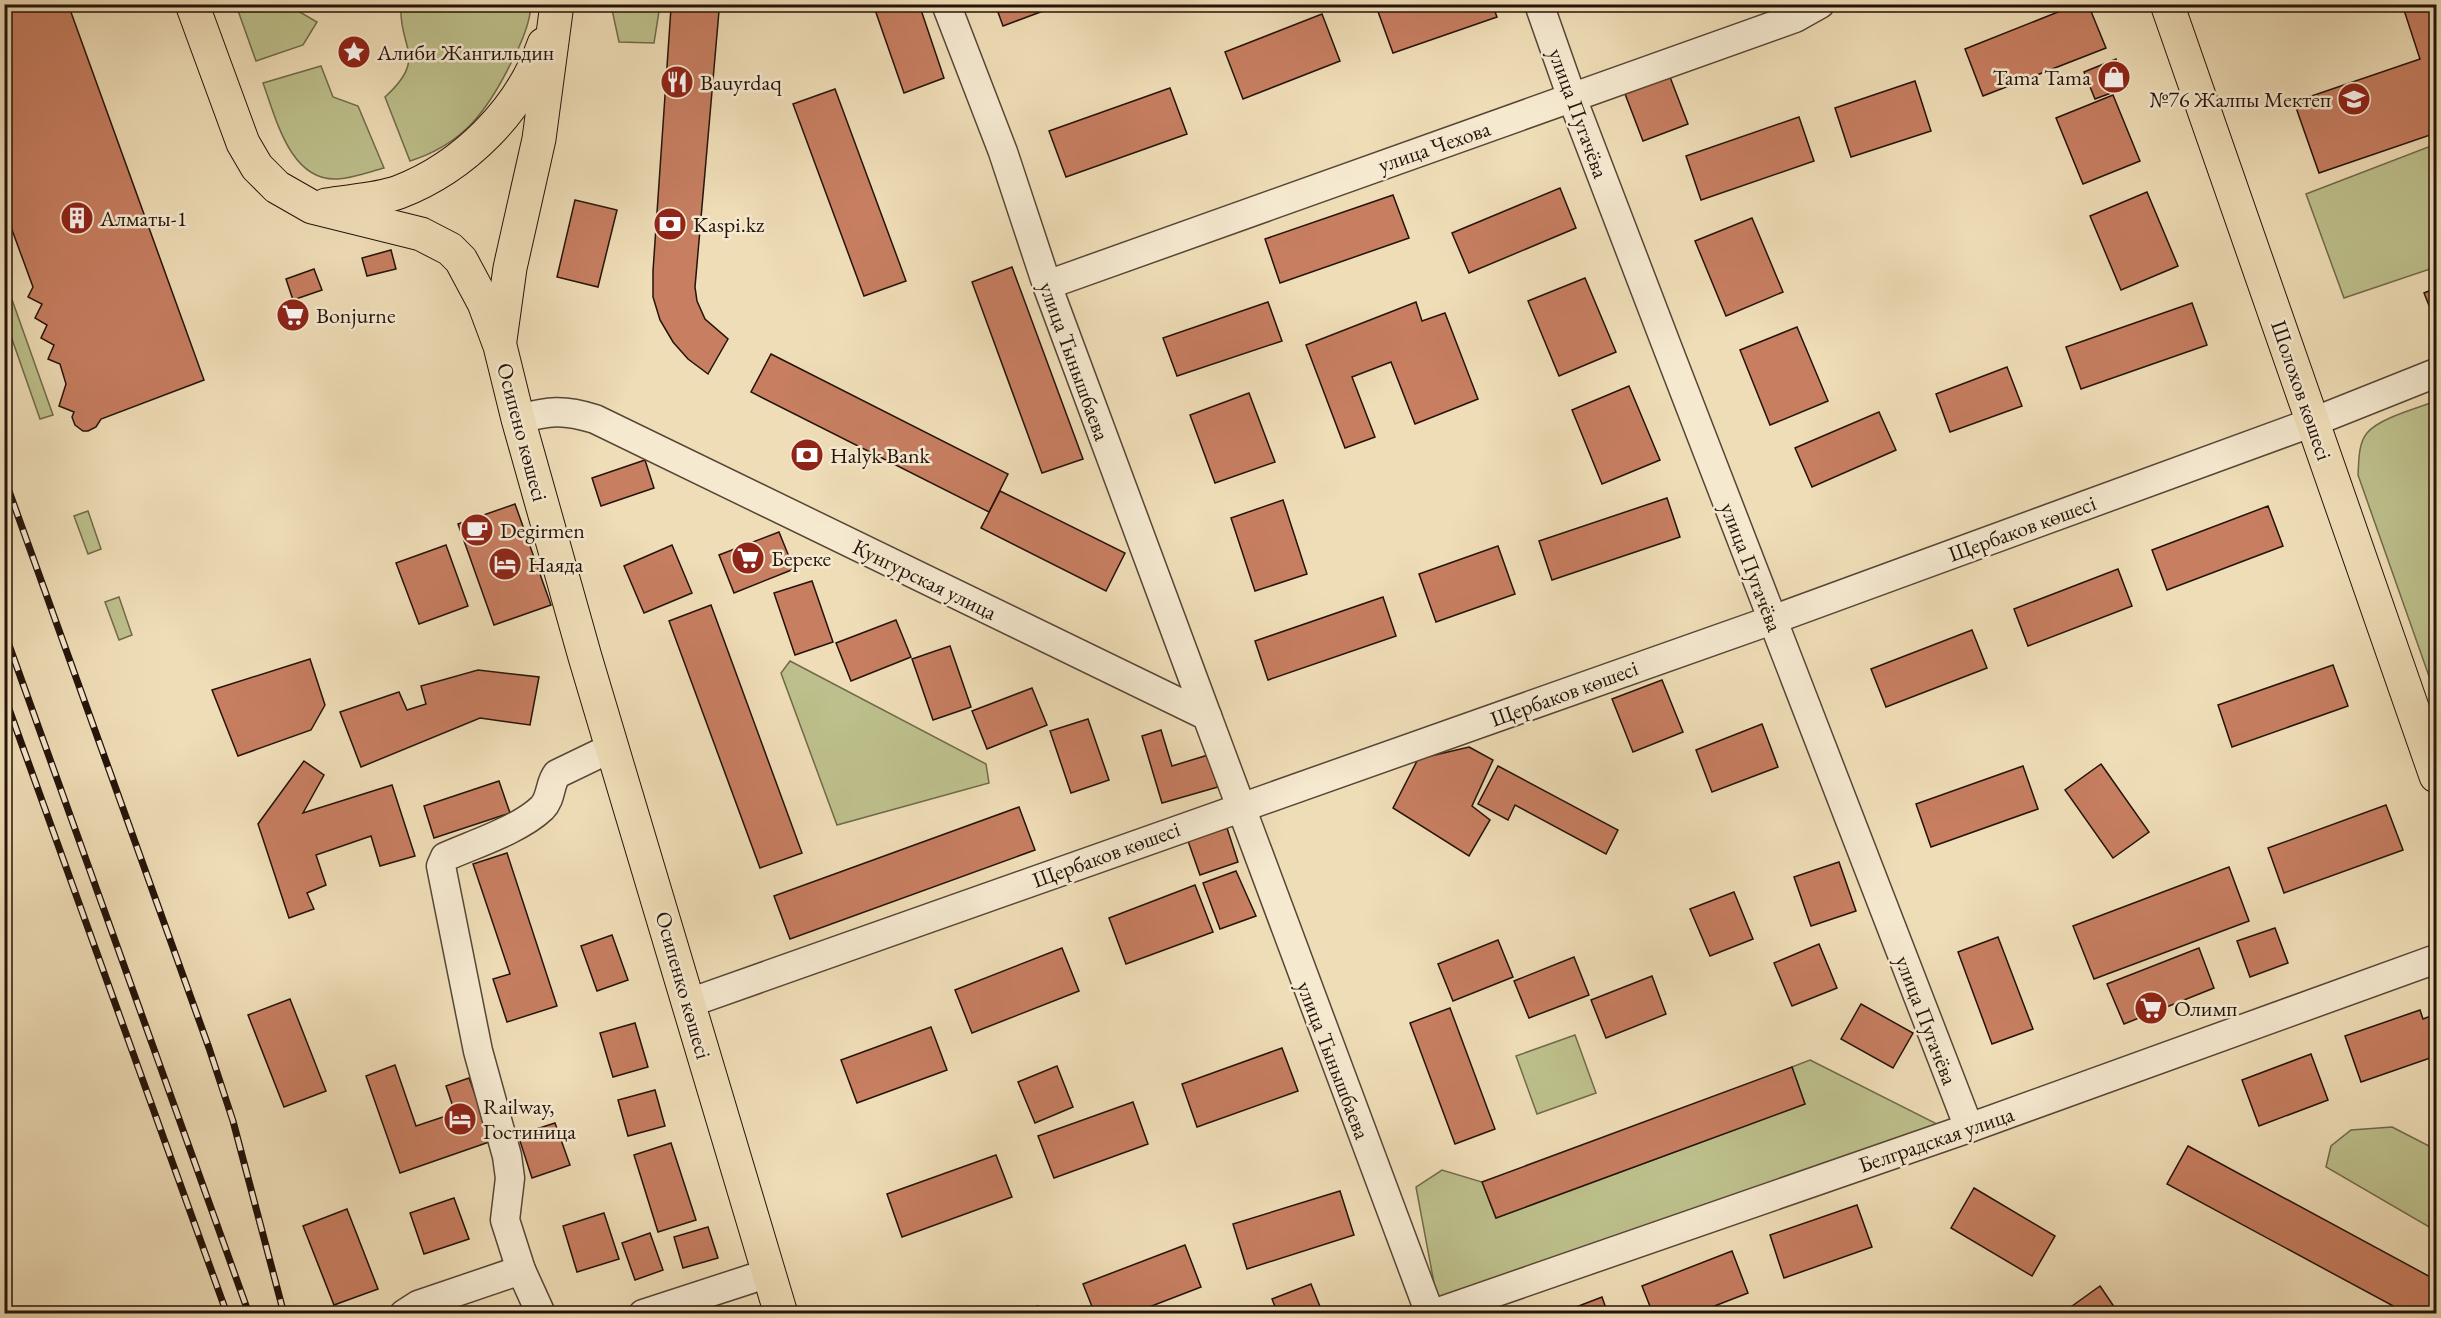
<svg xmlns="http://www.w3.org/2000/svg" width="2441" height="1318" font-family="'EB Garamond',serif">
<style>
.green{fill:#bdc08c;stroke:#706a4b;stroke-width:1.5}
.building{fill:#c77e61;stroke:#24130a;stroke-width:1.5}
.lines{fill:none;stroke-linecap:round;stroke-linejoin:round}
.minor-casing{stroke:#574635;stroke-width:31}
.major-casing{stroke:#24130a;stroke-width:35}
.minor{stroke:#f5e9d0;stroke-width:28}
.major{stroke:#efddb7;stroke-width:33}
.rail-casing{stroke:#24130a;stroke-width:7}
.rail{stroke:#f5e9d0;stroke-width:4.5;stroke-dasharray:14;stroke-linecap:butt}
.labels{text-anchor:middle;stroke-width:5;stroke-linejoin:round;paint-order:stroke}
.poi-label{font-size:22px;fill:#24130a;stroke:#f5e9d0;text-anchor:start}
.street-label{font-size:22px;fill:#24130a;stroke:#f5e9d0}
</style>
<rect width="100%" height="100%" fill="#efddb7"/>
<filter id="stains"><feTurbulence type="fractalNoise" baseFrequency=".00333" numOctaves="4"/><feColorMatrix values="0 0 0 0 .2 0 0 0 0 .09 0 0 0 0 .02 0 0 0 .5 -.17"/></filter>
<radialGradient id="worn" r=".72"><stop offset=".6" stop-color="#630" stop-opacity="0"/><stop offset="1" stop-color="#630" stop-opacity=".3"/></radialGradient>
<g class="green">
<polygon points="236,5 288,5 317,22 303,45 256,61"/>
<path d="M401,5H531C530,24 521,44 512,61C488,110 464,144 410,161L385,97C429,57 398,48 401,5Z"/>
<polygon points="611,5 660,5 654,43 619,42"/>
<path d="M321,66L333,97L358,106L384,168C369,172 353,178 338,179C290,182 276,118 263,83Z"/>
<polygon points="2436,144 2436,267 2344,298 2306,194"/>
<polygon points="10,294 53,415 40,419 5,319 5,296"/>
<path d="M2436,401V696L2358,475C2359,461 2358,444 2367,433C2379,418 2418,408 2436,401Z"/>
<polygon points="88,511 101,549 88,554 74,516"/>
<polygon points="119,597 132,635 119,640 105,602"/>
<polygon points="790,661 986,764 989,783 837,825 781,673"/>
<polygon points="1575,1035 1596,1093 1537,1114 1516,1056"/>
<polygon points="1810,1060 1945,1128 1437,1299 1416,1187 1442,1170 1482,1182 1496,1218 1805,1104 1792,1067"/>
<polygon points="2392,1127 2433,1148 2436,1157 2436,1231 2326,1167 2331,1146 2351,1130"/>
</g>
<g class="building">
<polygon points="4,4 68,4 204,380 101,419 96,427 88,431 83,431 75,425 72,417 74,412 59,406 66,384 60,364 48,359 54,345 41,338 47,325 35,318 42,304 28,297 33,287 4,208"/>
<polygon points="678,4 720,4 719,11 678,8"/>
<polygon points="873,4 919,4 944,78 904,93"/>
<polygon points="995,4 1062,4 1003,26"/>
<polygon points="1380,4 1492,4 1497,17 1393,53 1376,6"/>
<polygon points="2078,4 2088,4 2106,48 1983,96 1965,49"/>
<polygon points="2402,4 2436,4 2436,133 2319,173 2294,102 2420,59"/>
<polygon points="671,8 719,11 695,287 697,301 705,319 728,339 708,374 688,359 673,342 660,320 653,297 653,271"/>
<polygon points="1322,14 1340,61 1243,99 1225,52"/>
<polygon points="2116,59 2127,87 2095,99 2084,72"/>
<polygon points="1670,77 1688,124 1643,141 1625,94"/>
<polygon points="1915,81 1931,131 1851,157 1835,108"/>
<polygon points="1170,88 1187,134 1066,177 1049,131"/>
<polygon points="835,89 906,281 864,296 793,104"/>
<polygon points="2113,95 2140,161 2083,184 2056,118"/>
<polygon points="1799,117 1814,161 1701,200 1686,156"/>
<polygon points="1560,188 1576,228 1469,273 1452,233"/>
<polygon points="2147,192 2178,266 2121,290 2090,216"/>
<polygon points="1393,195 1409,238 1280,283 1265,239"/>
<polygon points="575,200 617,210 598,287 557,277"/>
<polygon points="1752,218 1783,292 1726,316 1695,241"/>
<polygon points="391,250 396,269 367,276 362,258"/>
<polygon points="1012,267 1083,459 1042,473 972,282"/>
<polygon points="314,269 322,290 293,300 286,279"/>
<polygon points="1585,278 1616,352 1559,376 1528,301"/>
<polygon points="2436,288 2436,323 2424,293"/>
<polygon points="1268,302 1282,341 1177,376 1163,338"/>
<polygon points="1416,302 1422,321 1445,313 1478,399 1415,424 1391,362 1352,377 1375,437 1345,448 1306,345"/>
<polygon points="2192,303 2207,345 2081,389 2066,347"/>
<polygon points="1797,327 1828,401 1770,425 1740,350"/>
<polygon points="771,354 1008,474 989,512 751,392"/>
<polygon points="2007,367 2022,406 1950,432 1936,394"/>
<polygon points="1629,386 1660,460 1602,484 1572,410"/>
<polygon points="1249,393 1275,462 1215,483 1190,415"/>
<polygon points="1879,412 1896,450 1812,487 1795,448"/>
<polygon points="645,460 654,488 601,506 592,478"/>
<polygon points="1000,491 1125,553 1106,591 981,528"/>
<polygon points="1667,498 1680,537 1552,580 1539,541"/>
<polygon points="1283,500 1307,574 1255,591 1231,518"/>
<polygon points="515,504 551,605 494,625 458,524"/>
<polygon points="2268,506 2283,546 2167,590 2152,550"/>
<polygon points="779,532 794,569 734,593 719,555"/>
<polygon points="446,545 468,606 419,624 396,563"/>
<polygon points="672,545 692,593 644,613 624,566"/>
<polygon points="1498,546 1515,594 1436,622 1419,574"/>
<polygon points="2118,569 2132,606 2028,646 2014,609"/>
<polygon points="812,581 833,642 795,655 774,593"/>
<polygon points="1383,597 1396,636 1268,680 1255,641"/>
<polygon points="711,605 802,853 760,868 669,621"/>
<polygon points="896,620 911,657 851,681 836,643"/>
<polygon points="1972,630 1987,668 1886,707 1871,669"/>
<polygon points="950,646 971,707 933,720 912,659"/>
<polygon points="310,659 325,705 311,730 238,756 212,690"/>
<polygon points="2333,665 2348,706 2232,747 2218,705"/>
<polygon points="478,670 539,677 530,725 480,718 361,767 340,712 399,692 407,710 426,704 421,686"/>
<polygon points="1662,680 1683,732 1633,752 1612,699"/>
<polygon points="1032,688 1047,725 987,749 972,711"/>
<polygon points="1088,719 1109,780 1071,793 1050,731"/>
<polygon points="1762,724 1778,767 1712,792 1696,750"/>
<polygon points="1161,730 1172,766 1208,755 1218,787 1162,803 1142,736"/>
<polygon points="1469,747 1493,760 1472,806 1490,820 1469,856 1393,808 1418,759"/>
<polygon points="304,761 324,775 303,813 392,785 415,856 380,866 371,836 316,855 326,885 307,893 314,909 289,918 258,824"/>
<polygon points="2101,764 2149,832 2113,858 2065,790"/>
<polygon points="1498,766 1618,830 1606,854 1515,805 1508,820 1478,804"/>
<polygon points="2023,766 2038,809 1931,847 1916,804"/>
<polygon points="499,781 510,813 434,838 424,806"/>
<polygon points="2386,805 2403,850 2284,893 2268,848"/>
<polygon points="1019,807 1035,850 790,939 774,896"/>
<polygon points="1227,828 1238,862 1200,875 1188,841"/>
<polygon points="507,853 557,1006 507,1022 493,979 510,974 473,864"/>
<polygon points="1839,862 1856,911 1811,926 1794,877"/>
<polygon points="2229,867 2249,921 2094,979 2073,926"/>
<polygon points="1236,871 1256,916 1220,929 1203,883"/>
<polygon points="1195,885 1213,932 1126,964 1109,918"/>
<polygon points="1734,892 1753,939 1710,956 1690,909"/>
<polygon points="2275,928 2288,963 2250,977 2237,941"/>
<polygon points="612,935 628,980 597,991 581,946"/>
<polygon points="1998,937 2033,1029 1992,1044 1958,952"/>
<polygon points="1498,940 1513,977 1453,1001 1438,964"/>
<polygon points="1819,944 1837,988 1792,1006 1774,963"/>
<polygon points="1062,948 1079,991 972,1033 955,990"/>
<polygon points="2199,948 2214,988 2124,1024 2107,984"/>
<polygon points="1574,957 1589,995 1529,1018 1514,981"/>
<polygon points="1652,976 1666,1014 1606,1038 1591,1000"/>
<polygon points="290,999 326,1091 284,1107 248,1015"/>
<polygon points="1861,1004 1913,1033 1893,1068 1841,1039"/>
<polygon points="1450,1008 1495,1129 1455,1144 1410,1023"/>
<polygon points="2420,1010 2423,1019 2436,1014 2436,1056 2361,1082 2345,1036"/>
<polygon points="635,1023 648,1067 613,1077 600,1033"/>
<polygon points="931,1027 947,1070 857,1103 841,1060"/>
<polygon points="1282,1048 1298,1091 1197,1127 1182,1084"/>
<polygon points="2311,1054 2328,1100 2259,1126 2242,1080"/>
<polygon points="395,1065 416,1126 455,1113 446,1086 469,1078 492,1141 400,1173 366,1076"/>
<polygon points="1057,1066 1073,1107 1035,1123 1018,1082"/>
<polygon points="1792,1067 1805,1104 1496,1218 1482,1182"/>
<polygon points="655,1090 665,1126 628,1136 618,1100"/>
<polygon points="1133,1102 1148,1144 1054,1178 1038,1136"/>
<polygon points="555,1123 570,1165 532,1178 518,1135"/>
<polygon points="671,1143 696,1220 658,1232 634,1155"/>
<polygon points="2188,1146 2436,1280 2436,1314 2408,1314 2167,1184"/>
<polygon points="996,1155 1012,1197 902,1237 887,1194"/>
<polygon points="1974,1188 2055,1236 2032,1276 1951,1228"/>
<polygon points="1340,1191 1354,1235 1247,1269 1233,1224"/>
<polygon points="454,1198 469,1239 424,1254 410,1213"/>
<polygon points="1857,1205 1872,1247 1784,1278 1770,1235"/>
<polygon points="347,1209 378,1289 334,1305 303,1226"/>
<polygon points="604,1213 619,1259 577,1272 563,1226"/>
<polygon points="708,1227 718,1258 683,1268 674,1237"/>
<polygon points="650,1233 663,1270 635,1280 622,1243"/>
<polygon points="1185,1245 1201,1287 1131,1314 1095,1314 1083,1284"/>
<polygon points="1732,1251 1748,1293 1694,1314 1653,1314 1642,1286"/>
<polygon points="1311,1284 1323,1314 1278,1314 1272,1299"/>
<polygon points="2100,1286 2119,1314 2061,1314"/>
<polygon points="1602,1297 1608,1314 1558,1314"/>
<polygon points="1038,1306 1040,1314 1012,1314"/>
</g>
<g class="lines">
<g class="minor-casing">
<g id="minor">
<polyline points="946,4 1003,152 1047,285 1207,716"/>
<polyline points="1539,4 1572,98 1668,349 1969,1128"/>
<polyline points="1047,285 1795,18 1820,4"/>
<path d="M518,419C549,411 563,409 595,419L1207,716L1430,1314"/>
<polyline points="689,1003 1772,620 2313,422 2436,373"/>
<polyline points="404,1314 418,1305 521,1270"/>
<path d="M541,1314L521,1270L505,1220L510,1178L507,1156L478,1051L441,866L445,857C474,844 519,830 542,808C552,798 549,784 557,774L613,747"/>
<polyline points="643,1314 769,1273"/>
<polyline points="1433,1314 1969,1128 2436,959"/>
</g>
</g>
<g class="major-casing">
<g id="major">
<polyline points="192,4 243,143 257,167 277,187 312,207 421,234 450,249 461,260 484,303 500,346 518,419 585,657 781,1314"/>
<polyline points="2167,4 2436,776"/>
<path d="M326,205C349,201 377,200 399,192C464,167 521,110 544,44"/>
<polyline points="500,340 510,268 539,139 557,4"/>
</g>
</g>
<use href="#minor" class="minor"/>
<use href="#major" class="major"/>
<g class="rail-casing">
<g id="rail">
<polyline points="4,477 209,1048 233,1121 284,1314"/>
<polyline points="4,631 249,1314"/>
<polyline points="4,695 227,1314"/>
</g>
</g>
<use href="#rail" class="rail"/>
</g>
<defs>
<g id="sight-disc" transform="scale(1.725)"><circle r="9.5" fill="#8f2418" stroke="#f5e9d0"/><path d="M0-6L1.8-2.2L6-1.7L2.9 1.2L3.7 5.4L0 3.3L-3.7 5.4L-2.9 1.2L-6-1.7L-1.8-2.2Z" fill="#fff"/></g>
<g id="shop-disc" transform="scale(1.725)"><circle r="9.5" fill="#8f2418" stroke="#f5e9d0"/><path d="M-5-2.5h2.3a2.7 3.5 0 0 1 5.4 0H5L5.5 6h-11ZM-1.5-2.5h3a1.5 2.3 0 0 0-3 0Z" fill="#fff"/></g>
<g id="restaurant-disc" transform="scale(1.725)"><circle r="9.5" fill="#8f2418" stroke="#f5e9d0"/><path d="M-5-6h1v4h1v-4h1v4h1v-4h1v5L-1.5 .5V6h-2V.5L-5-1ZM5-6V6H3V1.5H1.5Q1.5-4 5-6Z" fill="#fff"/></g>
<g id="school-disc" transform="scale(1.725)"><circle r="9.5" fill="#8f2418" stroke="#f5e9d0"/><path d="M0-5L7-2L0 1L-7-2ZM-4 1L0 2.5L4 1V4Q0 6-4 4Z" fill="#fff"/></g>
<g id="building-disc" transform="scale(1.725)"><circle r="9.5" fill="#8f2418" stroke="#f5e9d0"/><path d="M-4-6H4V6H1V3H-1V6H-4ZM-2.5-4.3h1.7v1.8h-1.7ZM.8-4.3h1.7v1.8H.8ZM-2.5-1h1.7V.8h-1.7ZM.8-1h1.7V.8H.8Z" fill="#fff"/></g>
<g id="bank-disc" transform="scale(1.725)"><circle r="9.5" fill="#8f2418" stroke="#f5e9d0"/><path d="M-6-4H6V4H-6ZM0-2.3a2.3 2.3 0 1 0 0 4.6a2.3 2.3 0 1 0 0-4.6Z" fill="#fff"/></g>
<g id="supermarket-disc" transform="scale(1.725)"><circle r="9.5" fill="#8f2418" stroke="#f5e9d0"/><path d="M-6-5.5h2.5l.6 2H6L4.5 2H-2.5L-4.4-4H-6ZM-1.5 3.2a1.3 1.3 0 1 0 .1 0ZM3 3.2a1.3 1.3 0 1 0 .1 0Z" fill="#fff"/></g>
<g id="cafe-disc" transform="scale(1.725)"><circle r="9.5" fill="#8f2418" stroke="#f5e9d0"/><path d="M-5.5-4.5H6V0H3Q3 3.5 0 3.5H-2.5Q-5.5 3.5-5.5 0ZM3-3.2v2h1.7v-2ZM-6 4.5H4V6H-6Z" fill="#fff"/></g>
<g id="hotel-disc" transform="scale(1.725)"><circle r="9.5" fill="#8f2418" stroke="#f5e9d0"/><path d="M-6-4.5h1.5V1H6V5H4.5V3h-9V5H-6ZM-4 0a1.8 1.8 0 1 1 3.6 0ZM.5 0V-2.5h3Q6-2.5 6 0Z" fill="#fff"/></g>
</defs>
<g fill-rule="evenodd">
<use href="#sight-disc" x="354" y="52"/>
<use href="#shop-disc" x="2114" y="77"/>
<use href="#restaurant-disc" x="677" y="82"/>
<use href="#school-disc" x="2354" y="99"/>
<use href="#building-disc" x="77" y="218"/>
<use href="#bank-disc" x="670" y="224"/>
<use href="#supermarket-disc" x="293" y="315"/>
<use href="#bank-disc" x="807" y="455"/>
<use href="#cafe-disc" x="477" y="530"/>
<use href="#supermarket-disc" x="748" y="558"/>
<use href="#hotel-disc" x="505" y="564"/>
<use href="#supermarket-disc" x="2151" y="1008"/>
<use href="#hotel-disc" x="460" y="1119"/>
</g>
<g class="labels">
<g class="poi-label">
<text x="377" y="60">Алиби Жангильдин</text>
<text x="2091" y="85" text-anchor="end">Tama Tama</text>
<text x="700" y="90">Bauyrdaq</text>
<text x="2331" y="107" text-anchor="end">№76 Жалпы Мектеп</text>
<text x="100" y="226">Алматы-1</text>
<text x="693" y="232">Kaspi.kz</text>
<text x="316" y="323">Bonjurne</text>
<text x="830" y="463">Halyk Bank</text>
<text x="500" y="538">Degirmen</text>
<text x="771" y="566">Береке</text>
<text x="528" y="572">Наяда</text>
<text x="2174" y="1016">Олимп</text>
<text x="483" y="1114">Railway,<tspan x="483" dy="25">Гостиница</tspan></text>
</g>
<g class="street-label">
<text transform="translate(1579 113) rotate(70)" y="8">улица Пугачёва</text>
<text transform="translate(1434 146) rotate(-19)" y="8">улица Чехова</text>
<text transform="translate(1075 361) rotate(70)" y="8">улица Тынышбаева</text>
<text transform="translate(2302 390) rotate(71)" y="8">Шолохов көшесі</text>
<text transform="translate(523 432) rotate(75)" y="8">Осипено көшесі</text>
<text transform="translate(2022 528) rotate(-20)" y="8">Щербаков көшесі</text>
<text transform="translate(1752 567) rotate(69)" y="8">улица Пугачёва</text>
<text transform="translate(925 579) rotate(26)" y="8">Кунгурская улица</text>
<text transform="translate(1564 693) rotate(-20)" y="8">Щербаков көшесі</text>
<text transform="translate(1106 854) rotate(-20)" y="8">Щербаков көшесі</text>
<text transform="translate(684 985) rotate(74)" y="8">Осипенко көшесі</text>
<text transform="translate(1927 1020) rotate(69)" y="8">улица Пугачёва</text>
<text transform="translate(1334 1060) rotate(69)" y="8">улица Тынышбаева</text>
<text transform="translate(1936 1139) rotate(-19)" y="8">Белградская улица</text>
</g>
</g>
<rect width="2441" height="1318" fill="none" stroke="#efddb7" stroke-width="24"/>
<rect x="6" y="6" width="2429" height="1306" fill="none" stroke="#24130a" stroke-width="3"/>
<rect x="12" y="12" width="2417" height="1294" fill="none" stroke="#24130a" stroke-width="1.5"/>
<rect width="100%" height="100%" filter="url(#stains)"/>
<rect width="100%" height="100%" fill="url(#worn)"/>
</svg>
